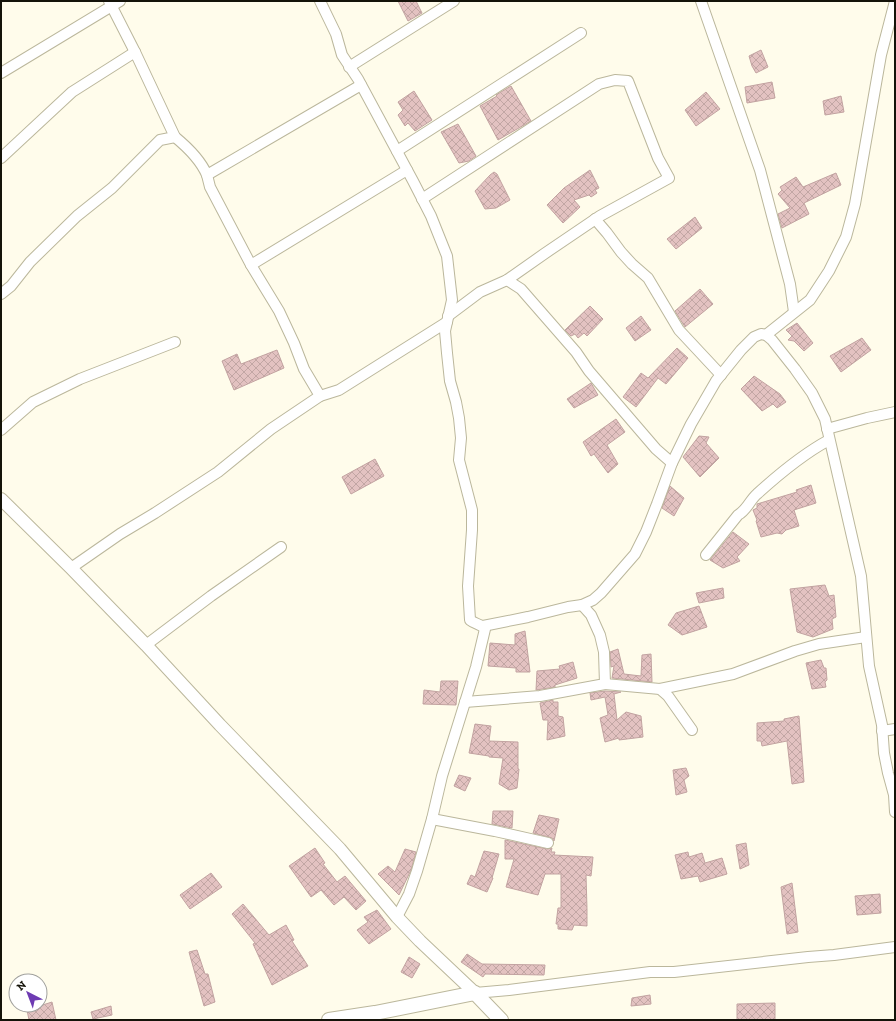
<svg xmlns="http://www.w3.org/2000/svg" width="896" height="1021" font-family="'Zilla Slab',serif">
<style>
.building{fill:url(#building-cross-hatch);stroke:#c2a3a1}
.lines{fill:none;stroke-linecap:round;stroke-linejoin:round}
.minor-casing{stroke:#bbb79c;stroke-width:12}
.tertiary-casing{stroke:#bbb79c;stroke-width:14}
.secondary-casing{stroke:#bbb79c;stroke-width:16}
.minor{stroke:#fff;stroke-width:10}
.tertiary{stroke:#fff;stroke-width:12}
.secondary{stroke:#fff;stroke-width:14}
</style>
<defs>
<pattern id="building-cross-hatch" width="8" height="8" patternUnits="userSpaceOnUse"><rect width="8" height="8" fill="#e3c2c1"/><path d="M0 0l8 8M0 8l8-8" fill="none" stroke="#c2a6a4"/></pattern>
</defs>
<rect width="100%" height="100%" fill="#fffceb"/>
<g class="building">
<polygon points="398,1 416,1 422,13 408,21"/>
<polygon points="761,50 768,67 756,73 752,66 749,56"/>
<polygon points="772,82 775,98 747,103 745,87"/>
<polygon points="511,86 531,121 498,140 480,106 497,96 496,95"/>
<polygon points="414,91 432,120 415,131 408,123 405,126 398,115 403,110 398,102"/>
<polygon points="706,92 720,109 696,126 685,110"/>
<polygon points="841,96 844,112 825,115 823,101"/>
<polygon points="458,124 476,156 469,161 459,163 441,132"/>
<polygon points="590,170 599,188 595,190 597,193 591,197 589,195 574,200 580,207 563,223 547,205 564,188"/>
<polygon points="494,172 497,174 510,200 496,208 485,209 475,191 490,175"/>
<polygon points="836,173 841,185 804,203 809,214 782,228 778,214 790,208 778,194 782,190 780,187 796,177 803,187"/>
<polygon points="695,217 702,228 676,249 667,239"/>
<polygon points="700,289 713,304 685,327 675,311"/>
<polygon points="590,306 603,319 587,336 584,333 578,338 575,334 571,336 565,330"/>
<polygon points="641,316 651,330 635,341 626,328"/>
<polygon points="797,323 813,343 804,351 794,341 788,340 792,336 786,330"/>
<polygon points="862,338 871,350 841,372 830,356"/>
<polygon points="677,348 688,358 666,384 658,378 636,407 623,397 641,373 648,378"/>
<polygon points="277,350 284,368 234,390 222,361 237,354 241,364"/>
<polygon points="754,376 780,394 786,402 777,408 773,404 762,411 741,389"/>
<polygon points="591,383 598,395 574,408 567,399"/>
<polygon points="616,419 625,432 607,445 618,464 608,473 594,454 591,456 583,442"/>
<polygon points="699,436 709,437 706,443 719,458 700,477 683,457"/>
<polygon points="375,459 384,476 351,494 342,477"/>
<polygon points="811,485 816,503 794,510 799,526 786,530 782,534 777,533 761,537 756,521 757,520 753,510 757,508 757,504 797,492 796,490"/>
<polygon points="670,486 684,498 674,516 662,508"/>
<polygon points="733,532 749,544 737,557 740,561 723,568 710,560"/>
<polygon points="825,585 829,596 834,595 836,617 832,619 833,629 813,637 797,632 790,589"/>
<polygon points="723,588 724,598 699,603 696,593"/>
<polygon points="699,606 707,627 682,635 668,625 676,613"/>
<polygon points="525,631 530,672 516,672 516,668 488,666 490,643 515,645 515,634"/>
<polygon points="618,649 624,674 641,676 642,655 651,654 652,682 612,678 614,666 611,667 610,652"/>
<polygon points="821,660 824,668 826,668 827,680 825,682 826,687 812,689 806,663"/>
<polygon points="573,662 577,678 555,685 555,687 536,690 537,671 560,669 559,666"/>
<polygon points="441,681 458,681 456,705 423,704 424,690 440,692"/>
<polygon points="605,691 621,692 614,694 617,720 626,712 641,716 643,737 619,740 619,738 605,742 600,718 608,715 605,697 591,700 590,693"/>
<polygon points="553,700 553,702 558,702 558,716 563,717 565,736 547,740 548,720 543,720 540,703"/>
<polygon points="799,716 804,782 792,784 787,741 762,746 761,741 757,741 757,723 784,721 784,719"/>
<polygon points="475,724 491,726 489,741 518,742 518,769 519,769 517,788 509,790 499,784 503,758 489,757 489,756 469,753"/>
<polygon points="686,768 689,776 684,780 687,792 676,795 673,770"/>
<polygon points="459,775 471,778 465,791 454,786"/>
<polygon points="493,811 513,811 512,828 492,824"/>
<polygon points="539,815 559,819 554,841 552,838 549,837 533,833"/>
<polygon points="505,840 547,849 552,848 551,852 555,852 554,855 593,857 591,876 586,875 587,909 587,926 574,925 572,930 558,929 558,924 556,924 558,908 561,908 561,874 545,874 538,895 506,887 514,859 505,859"/>
<polygon points="746,843 749,865 740,869 736,845"/>
<polygon points="315,848 325,863 323,864 337,882 345,876 366,901 356,910 344,897 334,905 321,890 311,897 289,866"/>
<polygon points="405,849 416,852 411,870 399,895 378,874 388,866 395,872"/>
<polygon points="484,851 499,854 492,878 493,878 487,892 467,884 471,875 475,877"/>
<polygon points="688,852 689,857 702,853 705,863 722,858 727,874 700,882 698,876 681,879 675,855"/>
<polygon points="211,873 222,887 190,909 180,895"/>
<polygon points="792,883 798,932 787,934 781,887"/>
<polygon points="880,894 881,913 857,915 855,896"/>
<polygon points="243,904 269,935 286,925 294,940 292,941 308,966 272,985 253,944 255,943 232,914"/>
<polygon points="377,910 391,929 369,944 357,930 368,922 364,917"/>
<polygon points="197,950 205,974 208,974 215,1002 204,1006 189,952"/>
<polygon points="467,954 482,964 545,965 544,975 485,974 483,977 461,962"/>
<polygon points="409,957 420,964 412,978 401,972"/>
<polygon points="650,995 651,1004 631,1006 632,998"/>
<polygon points="52,1002 56,1020 29,1020 27,1010"/>
<polygon points="775,1003 775,1020 737,1020 737,1004"/>
<polygon points="111,1006 112,1015 93,1019 91,1012"/>
</g>
<g class="lines">
<g class="minor-casing">
<g id="minor">
<polyline points="109,1 135,52"/>
<path d="M320,1L336,34L342,55L358,79L413,181L431,216L447,256L452,300L445,331L447,353L450,381L456,402L459,418L461,438L459,460L472,510V530L468,586L470,620C475,624 481,624 485,629L476,667L442,776L432,819L417,871L409,894L397,917"/>
<polyline points="701,1 760,170 790,284 794,312"/>
<polyline points="349,67 454,1"/>
<polyline points="1,73 120,1"/>
<polyline points="397,151 581,33"/>
<path d="M1,158L72,92L135,52L175,137C186,146 201,161 207,175C208,179 209,183 210,187L251,265L279,311L294,343L304,369L320,396"/>
<polyline points="207,175 361,85"/>
<polyline points="422,199 599,84 615,80 628,81 658,158 669,178 600,216 544,254 507,280 480,292 448,316"/>
<polyline points="595,219 607,233 621,252 632,264 648,278 679,330 721,375"/>
<polyline points="251,265 407,170"/>
<polyline points="507,280 521,289 576,352 589,371 656,449 672,463"/>
<polyline points="1,294 11,286 30,262 77,216 112,188 160,140 175,137"/>
<polyline points="766,335 810,300 829,271 846,237 855,204 881,55 895,1"/>
<polyline points="827,429 867,418 895,412"/>
<polyline points="1,430 33,402 80,379 175,342"/>
<path d="M706,555L738,515C747,510 750,500 757,494C779,474 803,454 829,440"/>
<polyline points="71,568 120,534 155,513 218,472 271,429 320,396 339,390 447,322"/>
<polyline points="483,626 528,617 568,607 582,605 593,600 601,593 635,554 646,532 657,504 672,463 691,424 716,381 741,350 754,337 761,334 766,335 772,340 795,369 812,393 825,419 861,576 869,666 882,725 884,753 888,773 894,795 895,812"/>
<polyline points="146,645 211,596 281,547"/>
<polyline points="605,684 660,689 668,696 692,730"/>
<polyline points="660,689 733,674 795,651 819,644 866,637"/>
<polyline points="465,702 540,696 605,684 604,652 600,635 591,615 582,605"/>
<polyline points="882,731 895,729"/>
<polyline points="432,819 495,831 548,843"/>
<polyline points="475,993 509,990 650,972 674,972 808,957 834,955 895,947"/>
</g>
</g>
<g class="tertiary-casing">
<polyline id="tertiary" points="1,499 71,568 146,645 220,725 340,849 397,917 420,941 475,993"/>
</g>
<g class="secondary-casing">
<polyline id="secondary" points="329,1020 375,1013 475,993 501,1020"/>
</g>
<use href="#minor" class="minor"/>
<use href="#tertiary" class="tertiary"/>
<use href="#secondary" class="secondary"/>
</g>
<rect width="896" height="1021" fill="none" stroke="#141309" stroke-width="4"/>
<g transform="translate(28 993) rotate(318)"><circle r="19" fill="#ffffff" stroke="#a1a19d"/>
<path d="M0-3L7 15L0 10L-7 15Z" fill="#6e3bb2"/>
<text y="-6" font-size="11" font-weight="bold" text-anchor="middle" fill="#141309">N</text>
</g>
</svg>
